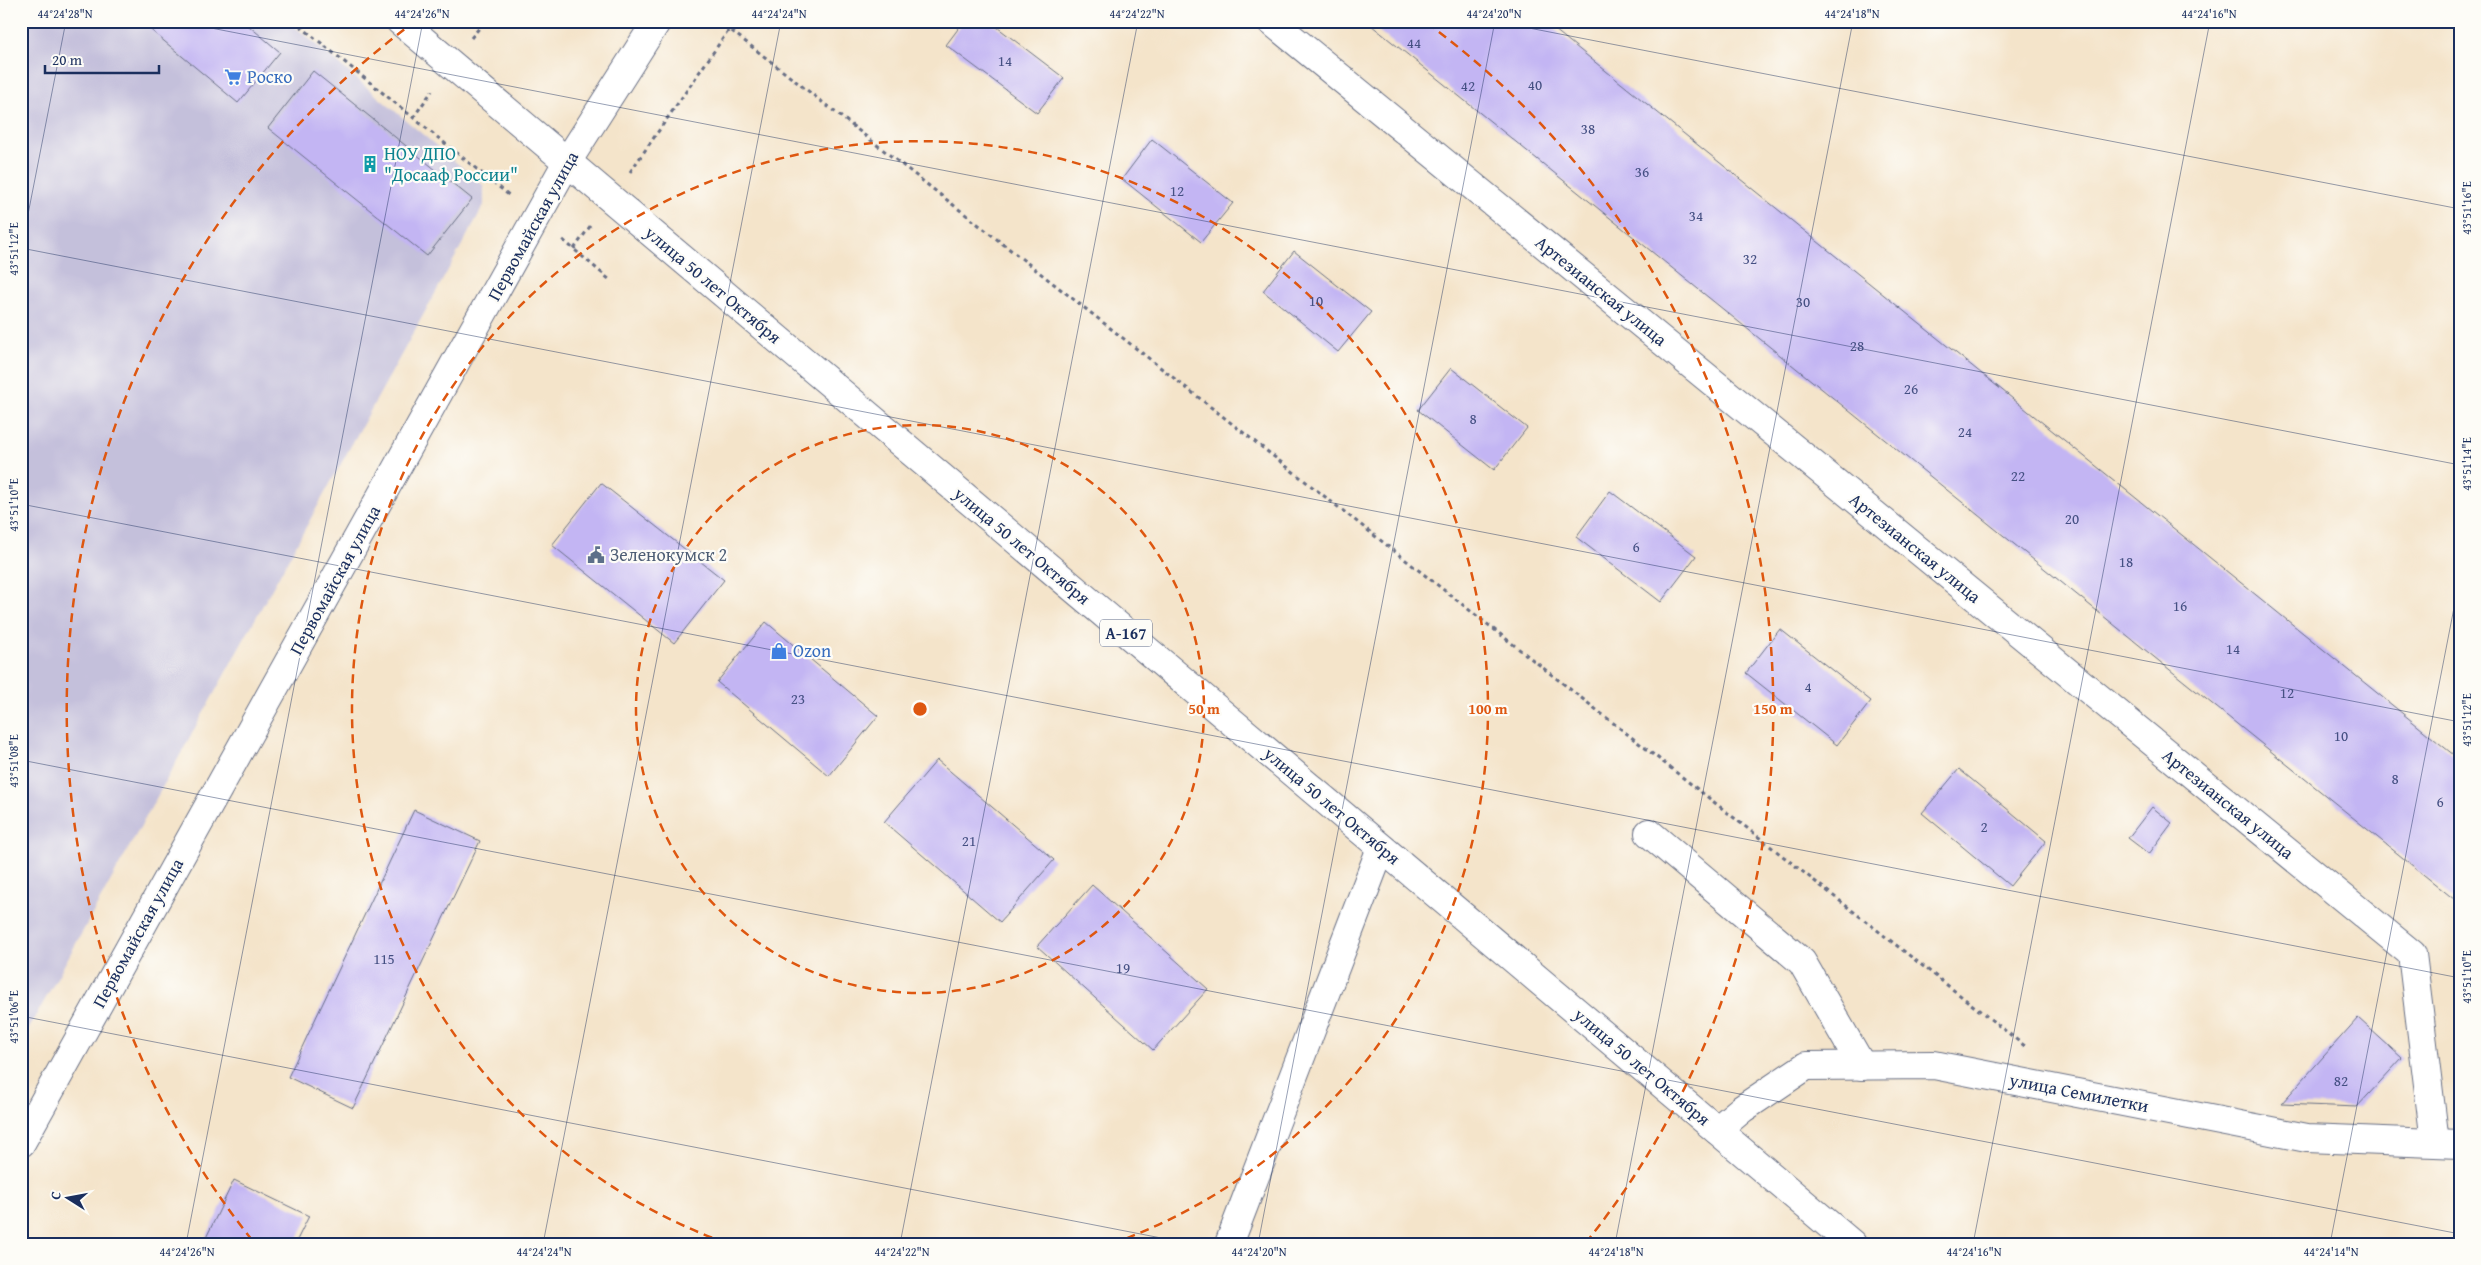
<svg xmlns="http://www.w3.org/2000/svg" width="2481" height="1265" font-family="'Gentium Book Plus',serif">
<style>
.industrial{fill:#c4c0db}
.building{fill:#c3b5f3}
.lines{fill:none;stroke-linecap:round;stroke-linejoin:round}
.minor-casing{stroke:#676e84;stroke-width:30}
.highway-casing{stroke:#676e84;stroke-width:30}
.path{stroke:#676e84;stroke-width:3;stroke-dasharray:4 4;stroke-linecap:butt}
.minor{stroke:#fff;stroke-width:28}
.highway{stroke:#fff;stroke-width:28}
.ticks{fill:none;stroke:#1b2f5e;stroke-width:1;stroke-opacity:0.45}
.ring{fill:none;stroke:#de5710;stroke-width:2.5;stroke-dasharray:9 6}
.labels{text-anchor:middle;stroke-width:4.5;stroke-linejoin:round;paint-order:stroke}
.number-label{font-size:15px;fill:#455083}
.shield{fill:#fdfcf7;stroke:#5f6c8c;stroke-width:1}
.shield-label{font-size:16px;font-weight:bold;fill:#1b2f5e}
.shop-label{font-size:18px;fill:#366cbe;stroke:#fdfcf7;text-anchor:start}
.culture-label{font-size:18px;fill:#0d838f;stroke:#fdfcf7;text-anchor:start}
.street-label{font-size:18px;fill:#1b2f5e;stroke:#fdfcf7}
.service-label{font-size:18px;fill:#4e5e75;stroke:#fdfcf7;text-anchor:start}
.centre{fill:#de5710;stroke:#fdfcf7;stroke-width:2.5}
.ring-label{font-size:15px;text-anchor:middle;font-weight:bold;fill:#de5710;stroke:#fdfcf7;stroke-width:4.5;stroke-linejoin:round;paint-order:stroke}
.neatline{fill:none;stroke:#1b2f5e;stroke-width:2}
.ticks-label{font-size:12px;text-anchor:middle;fill:#1b2f5e}
</style>
<rect width="100%" height="100%" fill="#fdfcf7"/>
<filter id="ink" filterUnits="userSpaceOnUse"><feTurbulence type="fractalNoise" baseFrequency=".02" numOctaves="2"/><feDisplacementMap in="SourceGraphic" scale="10" xChannelSelector="R" yChannelSelector="G"/><feConvolveMatrix kernelMatrix="1 2 1 2 8 2 1 2 1" color-interpolation-filters="sRGB"/></filter>
<filter id="wash" filterUnits="userSpaceOnUse"><feTurbulence type="fractalNoise" baseFrequency=".0096" numOctaves="4" result="noise"/><feDisplacementMap in="SourceGraphic" scale="20" xChannelSelector="R" yChannelSelector="G"/><feGaussianBlur stdDeviation="1.12" result="paint"/><feColorMatrix in="noise" values="0 0 0 0 0 0 0 0 0 0 0 0 0 0 0 0 0 1.4 0 .05"/><feComposite in="paint" operator="in"/></filter>
<g filter="url(#wash)">
<rect width="100%" height="100%" fill="#f4e4ca"/>
<polygon class="industrial" points="21,21 288,21 484,186 484,205 21,1043"/>
<g id="blocks">
<g class="building">
<polygon points="140,21 243,21 280,52 238,103"/>
<polygon points="964,21 989,21 1064,78 1037,113 946,45"/>
<polygon points="1366,21 1544,21 2188,540 2460,760 2460,904"/>
<polygon points="313,71 472,199 427,256 268,128"/>
<polygon points="1152,139 1233,203 1201,242 1122,179"/>
<polygon points="1294,251 1371,312 1338,352 1263,291"/>
<polygon points="1451,368 1527,428 1494,470 1418,410"/>
<polygon points="601,483 724,580 674,643 552,545"/>
<polygon points="1610,491 1696,556 1661,602 1576,537"/>
<polygon points="766,622 878,716 829,776 717,682"/>
<polygon points="1780,629 1871,701 1837,745 1746,673"/>
<polygon points="937,760 1054,860 1000,922 884,822"/>
<polygon points="1959,769 2046,841 2010,886 1922,813"/>
<polygon points="2152,807 2172,823 2149,854 2128,838"/>
<polygon points="414,810 480,841 353,1108 288,1077"/>
<polygon points="1092,885 1208,989 1153,1050 1037,946"/>
<polygon points="2358,1018 2402,1058 2357,1107 2281,1104"/>
<polygon points="234,1180 309,1216 295,1244 203,1244"/>
</g>
</g>
</g>
<g filter="url(#ink)">
<use href="#blocks" fill-opacity="0" stroke="#676e84" stroke-width="1"/>
<g class="lines">
<g class="minor-casing">
<g id="minor">
<polyline points="1271,21 2412,954 2435,1142"/>
<polyline points="1649,833 1802,962 1862,1066"/>
<polyline points="1717,1130 1742,1109 1806,1066 1934,1065 2307,1138 2460,1144"/>
<polyline points="21,1143 567,162 657,21"/>
<polyline points="1229,1244 1381,848"/>
</g>
</g>
<g class="highway-casing">
<polyline id="highway" points="400,21 1852,1244"/>
</g>
<g class="path">
<polyline points="294,21 510,196"/>
<polyline points="719,21 2026,1047"/>
<polyline points="471,38 485,21"/>
<polyline points="413,118 432,91"/>
<polyline points="630,172 735,21"/>
<polyline points="563,240 610,280"/>
<polyline points="574,249 591,225"/>
</g>
<use href="#minor" class="minor"/>
<use href="#highway" class="highway"/>
</g>
</g>
<path class="ticks" d="M175,21L2460,465M1493,21L2460,209M21,248L2460,722M21,250L66,21M21,504L2460,978M21,760L2460,1234M21,1016L1192,1244M186,1244L423,21M543,1244L781,21M900,1244L1138,21M1258,1244L1495,21M1615,1244L1853,21M1973,1244L2210,21M2330,1244L2460,577"/>
<g class="ring">
<circle cx="920" cy="709" r="284"/>
<path d="M726 1243A568 568 0 1 1 1114 1243"/>
<path d="M252 1240A853 853 0 0 1 413 23M1427 23A853 853 0 0 1 1588 1240"/>
</g>
<defs>
<g id="supermarket-bare" transform="scale(1.35)"><path d="M-6-5.5h2.5l.6 2H6L4.5 2H-2.5L-4.4-4H-6ZM-1.5 3.2a1.3 1.3 0 1 0 .1 0ZM3 3.2a1.3 1.3 0 1 0 .1 0Z" fill="#3f7fe0" stroke="#fdfcf7" stroke-width="2.5" paint-order="stroke"/></g>
<g id="building-bare" transform="scale(1.35)"><path d="M-4-6H4V6H1V3H-1V6H-4ZM-2.5-4.3h1.7v1.8h-1.7ZM.8-4.3h1.7v1.8H.8ZM-2.5-1h1.7V.8h-1.7ZM.8-1h1.7V.8H.8Z" fill="#0f9aa8" stroke="#fdfcf7" stroke-width="2.5" paint-order="stroke"/></g>
<g id="civic-bare" transform="scale(1.35)"><path d="M-.6-6.5H3V-4.5H.6V-3L4-1V1h2V6H-6V1h2V-1L-.6-3ZM-1.2 2.5V6h2.4V2.5Z" fill="#5c6f8a" stroke="#fdfcf7" stroke-width="2.5" paint-order="stroke"/></g>
<g id="shop-bare" transform="scale(1.35)"><path d="M-5-2.5h2.3a2.7 3.5 0 0 1 5.4 0H5L5.5 6h-11ZM-1.5-2.5h3a1.5 2.3 0 0 0-3 0Z" fill="#3f7fe0" stroke="#fdfcf7" stroke-width="2.5" paint-order="stroke"/></g>
</defs>
<g fill-rule="evenodd">
<use href="#supermarket-bare" x="233" y="77"/>
<use href="#building-bare" x="370" y="164"/>
<use href="#civic-bare" x="596" y="555"/>
<use href="#shop-bare" x="779" y="651"/>
</g>
<g class="labels">
<g class="number-label">
<text x="1414" y="48">44</text>
<text x="1005" y="66">14</text>
<text x="1535" y="90">40</text>
<text x="1468" y="91">42</text>
<text x="1588" y="134">38</text>
<text x="1642" y="177">36</text>
<text x="1177" y="196">12</text>
<text x="1696" y="221">34</text>
<text x="1750" y="264">32</text>
<text x="1316" y="306">10</text>
<text x="1803" y="307">30</text>
<text x="1857" y="351">28</text>
<text x="1911" y="394">26</text>
<text x="1473" y="424">8</text>
<text x="1965" y="437">24</text>
<text x="2018" y="481">22</text>
<text x="2072" y="524">20</text>
<text x="1636" y="552">6</text>
<text x="2126" y="567">18</text>
<text x="2180" y="611">16</text>
<text x="2233" y="654">14</text>
<text x="1808" y="692">4</text>
<text x="2287" y="698">12</text>
<text x="798" y="704">23</text>
<text x="2341" y="741">10</text>
<text x="2395" y="784">8</text>
<text x="2440" y="807">6</text>
<text x="1984" y="832">2</text>
<text x="969" y="846">21</text>
<text x="384" y="964">115</text>
<text x="1123" y="973">19</text>
<text x="2341" y="1086">82</text>
</g>
<rect class="shield" x="1100" y="619.5" width="52" height="27" rx="4"/>
<g class="shield-label">
<text x="1126" y="639">А-167</text>
</g>
<g class="shop-label">
<text x="247" y="83">Роско</text>
<text x="793" y="657">Ozon</text>
</g>
<g class="culture-label">
<text x="384" y="160">НОУ ДПО<tspan x="384" dy="21">"Досааф России"</tspan></text>
</g>
<g class="street-label">
<text transform="translate(533 226) rotate(-61)" y="6">Первомайская улица</text>
<text transform="translate(713 285) rotate(40)" y="6">улица 50 лет Октября</text>
<text transform="translate(1601 291) rotate(39)" y="6">Артезианская улица</text>
<text transform="translate(1022 546) rotate(40)" y="6">улица 50 лет Октября</text>
<text transform="translate(1915 548) rotate(39)" y="6">Артезианская улица</text>
<text transform="translate(335 580) rotate(-61)" y="6">Первомайская улица</text>
<text transform="translate(2228 804) rotate(39)" y="6">Артезианская улица</text>
<text transform="translate(1332 806) rotate(40)" y="6">улица 50 лет Октября</text>
<text transform="translate(138 933) rotate(-61)" y="6">Первомайская улица</text>
<text transform="translate(1642 1067) rotate(40)" y="6">улица 50 лет Октября</text>
<text transform="translate(2079 1093) rotate(11)" y="6">улица Семилетки</text>
</g>
<g class="service-label">
<text x="610" y="561">Зеленокумск 2</text>
</g>
</g>
<circle cx="920" cy="709" r="8" class="centre"/>
<g class="ring-label">
<text x="1204" y="714">50 m</text>
<text x="1488" y="714">100 m</text>
<text x="1773" y="714">150 m</text>
</g>
<rect width="2481" height="1265" fill="none" stroke="#fdfcf7" stroke-width="55"/>
<g transform="translate(68 1198) rotate(281)" stroke="#fdfcf7" stroke-width="4" paint-order="stroke">
<path d="M0-4L9 19L0 12L-9 19Z" fill="#1b2f5e"/>
<text y="-8" font-size="14" font-weight="bold" text-anchor="middle" fill="#1b2f5e">С</text>
</g>
<path d="M45 65v8h114v-8" fill="none" stroke="#1b2f5e" stroke-width="2.5"/>
<text x="52" y="65" font-size="15" fill="#1b2f5e" stroke="#fdfcf7" stroke-width="4" paint-order="stroke">20 m</text>
<rect x="28" y="28" width="2426" height="1210" class="neatline"/>
<g class="ticks-label">
<text x="65" y="18">44°24'28"N</text>
<text x="422" y="18">44°24'26"N</text>
<text x="779" y="18">44°24'24"N</text>
<text x="1137" y="18">44°24'22"N</text>
<text x="1494" y="18">44°24'20"N</text>
<text x="1852" y="18">44°24'18"N</text>
<text x="2209" y="18">44°24'16"N</text>
<text transform="translate(2467 208) rotate(-90)" y="4">43°51'16"E</text>
<text transform="translate(14 249) rotate(-90)" y="4">43°51'12"E</text>
<text transform="translate(2467 464) rotate(-90)" y="4">43°51'14"E</text>
<text transform="translate(14 505) rotate(-90)" y="4">43°51'10"E</text>
<text transform="translate(2467 720) rotate(-90)" y="4">43°51'12"E</text>
<text transform="translate(14 761) rotate(-90)" y="4">43°51'08"E</text>
<text transform="translate(2467 977) rotate(-90)" y="4">43°51'10"E</text>
<text transform="translate(14 1017) rotate(-90)" y="4">43°51'06"E</text>
<text x="187" y="1256">44°24'26"N</text>
<text x="544" y="1256">44°24'24"N</text>
<text x="902" y="1256">44°24'22"N</text>
<text x="1259" y="1256">44°24'20"N</text>
<text x="1616" y="1256">44°24'18"N</text>
<text x="1974" y="1256">44°24'16"N</text>
<text x="2331" y="1256">44°24'14"N</text>
</g>
</svg>
